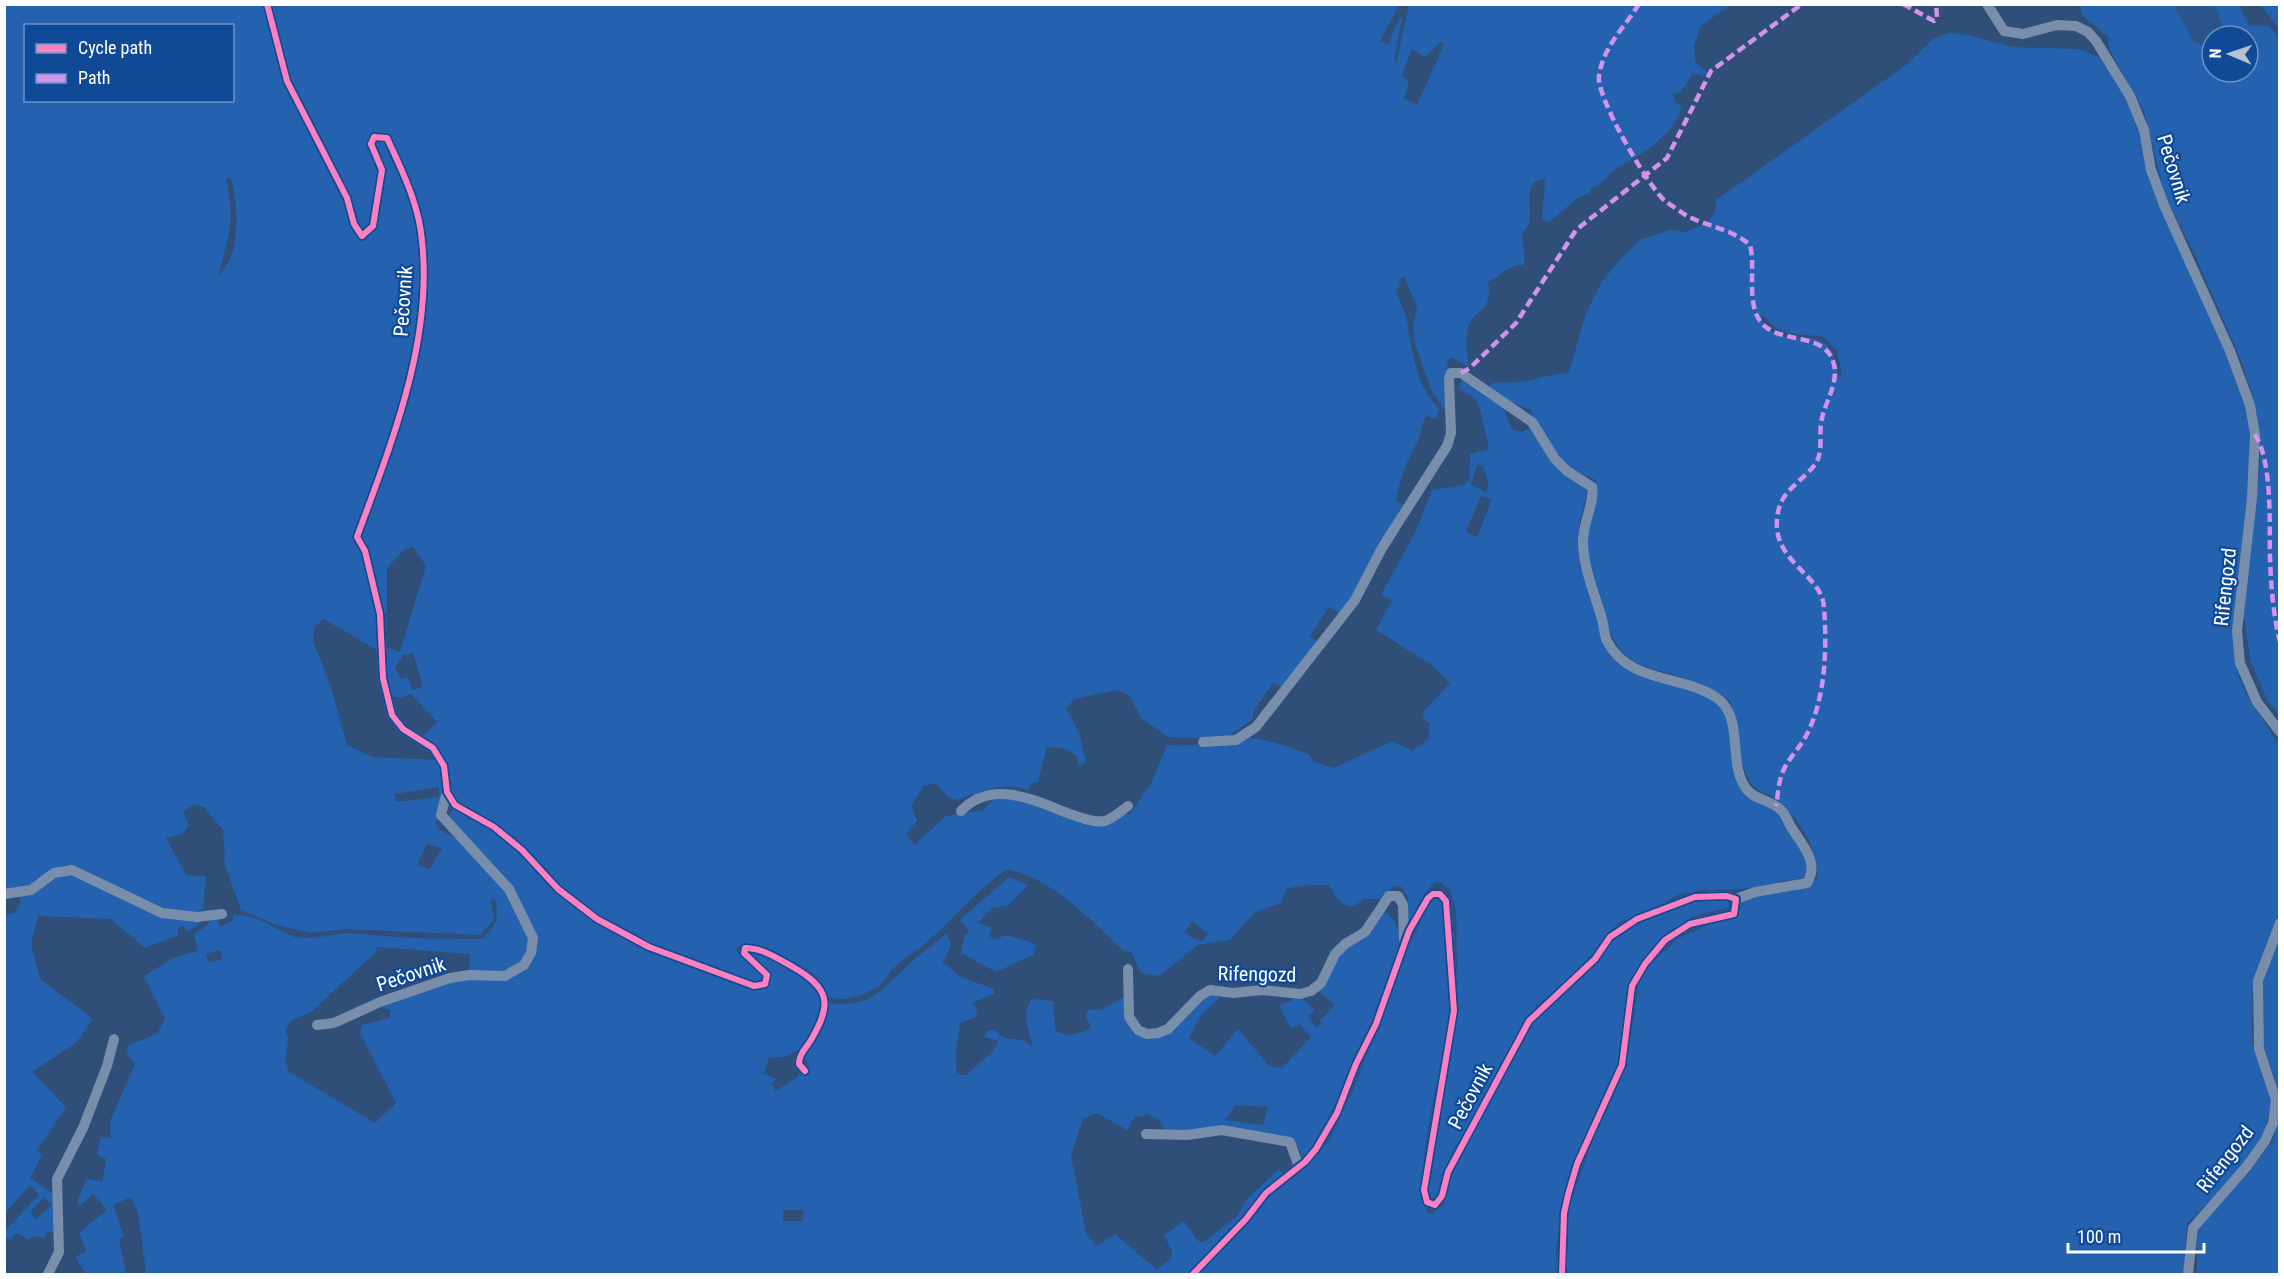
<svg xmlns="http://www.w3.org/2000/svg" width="2284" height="1279" font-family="'Roboto Condensed',sans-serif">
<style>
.green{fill:#2461ae;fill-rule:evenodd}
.water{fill:#2a548c}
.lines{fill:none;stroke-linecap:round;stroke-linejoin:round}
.street{stroke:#788eab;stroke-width:10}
.quiet{stroke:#d193ec;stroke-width:4.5;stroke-dasharray:9 4.5;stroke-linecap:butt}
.cycleway-casing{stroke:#104a97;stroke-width:10}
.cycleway{stroke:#ff80c0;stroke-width:6}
.labels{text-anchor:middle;stroke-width:4.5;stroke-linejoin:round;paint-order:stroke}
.street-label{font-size:20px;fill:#fff;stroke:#104a97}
</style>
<rect width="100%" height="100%" fill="#2f4e78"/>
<g class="green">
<path d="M4,5H1399L1380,42L1388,44L1400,17L1402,18L1394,62L1396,63L1409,5H1730L1701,26L1694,46L1695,62L1708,73L1703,76L1693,73L1681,92L1673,94L1675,101L1682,107C1672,140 1637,155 1610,173C1605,184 1593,184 1588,194L1579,197L1549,222H1545L1542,216L1545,179L1534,182C1521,204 1540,217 1522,233L1525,261L1523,265C1507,265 1502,276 1488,282C1493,315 1474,308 1468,328C1465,339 1468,355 1468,367L1453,358L1448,360L1445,385L1449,411L1446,412L1431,390L1416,347L1413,328L1417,306L1404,277L1399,279L1400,286L1396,290C1400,301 1405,311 1407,321C1412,350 1416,387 1439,408L1436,419L1426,416C1421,426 1420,437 1417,443C1406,462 1400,479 1396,501L1403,505L1375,552L1358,588L1341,614L1329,607L1310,636L1317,641L1283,688L1273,683L1253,712V719L1224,739L1168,737L1141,718L1130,696L1117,690L1074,699L1066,709L1079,732L1086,761L1082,765L1078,764L1076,755L1065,749L1047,747L1038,782L1029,784V790L1012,786L993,788L957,800L948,797L936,783L924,786L911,805L917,821L906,834L914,845L946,816L983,810L998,795L1007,793L1030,796L1110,825L1124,814H1130L1151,783L1167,745C1193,746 1216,744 1241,738C1256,735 1293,749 1309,754L1314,762L1334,768L1392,741L1412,751L1428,739L1430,724L1423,718L1424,711L1450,683L1430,664L1376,630L1392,601L1381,594L1414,535L1432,490L1464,485L1469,480L1470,454L1489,449L1480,409L1475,398L1458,388L1463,379L1511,408L1505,413L1512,429L1522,432L1530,428L1561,473L1584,484L1587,493L1579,526L1580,550L1587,588L1611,650L1627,667L1699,690L1725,705L1730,717L1741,786C1750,797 1760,797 1772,804C1790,815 1814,857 1808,877L1742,889L1700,890L1678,895L1641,914L1621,921L1606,935L1591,959L1536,1006L1516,1035L1488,1093L1452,1151L1435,1198H1431L1427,1186L1429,1175L1458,1010L1456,911L1450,890L1441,883L1435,882L1426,892L1412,922L1408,921V897L1402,887L1394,886L1381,899H1363C1348,916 1337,900 1329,885C1315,885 1300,885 1286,889L1281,903L1255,912L1230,940L1198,945L1159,976L1141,973L1131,952L1124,951C1093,922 1051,877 1007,869C976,890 954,919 926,943C917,951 906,957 897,965C889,971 886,981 879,986C865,995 843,1004 827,996C825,991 823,984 819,979C809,966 751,938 735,949L744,960L763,972L764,979L760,983L746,980L653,946L597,917L547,878L521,847L497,826L453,799C446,774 443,754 424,735L437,722L411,694L399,698L391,696L384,674L385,647L400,652L426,566L413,547L405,549L387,568V613L383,614L365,543L360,539L377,611L380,652L324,619L314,628L313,641L332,690L347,745L372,757L438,760L445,780L436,824L438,829C492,849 596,990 469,971L470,954L376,947L377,951L311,1012L290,1022L285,1032L289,1038L285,1058L289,1072L375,1123L396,1103L360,1033L362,1025L390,1018V1010L382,1008L381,1003C406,995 434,981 460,977C477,975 493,982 510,976C561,960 519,895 498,870C483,852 463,840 448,823L446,818L453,809C493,814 519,855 545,881C558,895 575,908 591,918C617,935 648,950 677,961C697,968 718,972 737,982C752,990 774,995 769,970L749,952C761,950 802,977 816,985C818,992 823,1000 822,1008C818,1034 796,1062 769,1057L764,1074L777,1079L771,1083L776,1091L797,1077L803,1067L806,1068L808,1063L802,1055L821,1025L827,1003C868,1009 880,992 907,966C919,954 934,945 946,933L951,944L946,958L942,962L961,977L994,989V994L971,1003L977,1008L976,1017L960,1023L956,1052L957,1075H966L990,1054L999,1041L984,1037L986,1032L993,1029L1004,1038L1023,1040L1033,1047C1030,1033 1020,1012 1032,999L1053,1001L1055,1030C1066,1038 1080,1035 1091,1027L1086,1017L1088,1010L1103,1009L1127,995L1132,1024L1147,1037L1167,1033L1207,993L1216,992L1219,998L1201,1015L1189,1038L1215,1056L1238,1029L1269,1066L1282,1068L1311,1037L1299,1024L1292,1029L1280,1008L1281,1004L1301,997L1315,1010L1308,1016L1317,1028L1322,1024L1320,1021L1335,1005L1317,990L1324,984L1338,955L1347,945L1362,937L1381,912L1388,913L1399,929L1400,942L1374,1022L1352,1063L1342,1093L1304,1160L1298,1147L1287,1137L1265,1138L1224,1127L1166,1132L1159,1120L1146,1113L1143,1117L1135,1116L1127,1130L1097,1113L1083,1119L1071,1155L1086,1233L1097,1246L1115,1234L1157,1270L1171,1258L1172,1252L1164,1235L1184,1221L1198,1241L1204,1242L1238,1215L1247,1199L1279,1169L1283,1175C1260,1192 1256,1202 1238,1223C1223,1242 1202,1255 1188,1274H137L146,1272L138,1213L131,1197L113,1205L124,1236L119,1239L126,1274H86L75,1257L86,1251L79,1233L107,1210L93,1194L80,1205L77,1203L86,1179L102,1182L106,1159L97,1155L101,1137L111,1138L110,1121L135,1064L127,1054L128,1045L157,1034L165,1019L144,976L173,958L198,951L194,934L206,926L212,918H218L220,927L233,920L234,914L253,917L294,937L313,938L346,933L410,938L482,939C496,926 500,918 495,899L491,900L494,920L480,935L344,929L310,933L276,925L241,910L225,865L223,830L204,807L193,805L183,812L189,825C184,835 176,836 166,838L186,875L206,876L203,909C170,933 108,877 76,867C52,860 43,884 23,890C17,891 10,890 5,890ZM26,26H232V100H26ZM1441,42L1444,45L1417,105L1404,98L1409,83L1402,75L1412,49L1425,57ZM226,178H231C238,207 242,254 218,276C230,234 235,222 226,178ZM1477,465L1483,466L1488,481L1487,493L1471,484ZM1481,496L1491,499L1490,503L1478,536H1473L1466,531ZM413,653L423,687L412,690L408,677L401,679L395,667L403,655ZM439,787V797L395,802V794ZM427,844L442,848L430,869L417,865ZM1192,921L1208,934L1202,941L1192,938L1185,932ZM220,950L222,959L209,963L206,954ZM1236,1105L1268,1107L1263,1125L1224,1120ZM783,1210H803V1221H783Z"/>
<polygon points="2080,5 2174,5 2193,41 2202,45 2212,40 2212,72 2248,72 2248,36 2220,36 2223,30 2215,5 2239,5 2249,26 2268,25 2279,38 2279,715 2267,700 2251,662 2243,613 2260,465 2260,429 2254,401 2240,358 2193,251 2165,195 2144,111 2109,49 2108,37 2082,15"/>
<polygon points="2261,5 2279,5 2279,29"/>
<path d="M1949,33L1969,35L2012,47L2078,49L2102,58L2116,77L2142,131L2249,415L2250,481L2233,630L2238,675L2247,695L2279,745V912L2253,985L2252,1010V1040L2272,1102L2264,1132L2244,1167L2187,1224L2183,1274H1567L1568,1211L1588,1153L1627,1063L1639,983L1650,965L1677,939L1740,911L1743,897L1807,885L1817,879C1819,849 1799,817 1776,799C1767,792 1757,793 1750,782C1736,758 1739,726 1730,701C1711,685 1687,679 1664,672C1652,669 1639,666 1630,659C1603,637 1592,578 1585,545C1592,532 1586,520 1591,508C1595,495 1597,496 1596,481C1589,475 1582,475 1575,471C1555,459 1542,433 1531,414V410C1517,404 1499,400 1489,385C1499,380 1507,384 1517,382C1534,380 1551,375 1569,372L1586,313L1601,283L1618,262L1641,239L1670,230L1685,232L1705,224L1715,213L1716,200L1906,65L1933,39ZM1764,316C1780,338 1799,333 1824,337L1837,351L1842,375H1838L1837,364L1827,345C1804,328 1785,352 1759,318Z"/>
<path d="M74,872L144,908L199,919L200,923L187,932L183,926L177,929L179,935L145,948L111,919L38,916L31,944L40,979L93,1019L76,1043L32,1072L66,1107L37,1150L42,1155L30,1178L54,1194L56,1232H46L44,1238L35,1236L29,1240L16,1233L11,1240L6,1238L5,1241L4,1232L39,1195L30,1185L5,1213V915L16,912L21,901L17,895L51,875ZM44,1197L52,1205L36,1219L30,1212Z"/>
<polygon points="1009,877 1028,885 1009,905 992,908 978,923 992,928 989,936 994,939 1007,935 1036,944 1033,955 996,972 961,953 964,937 969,931 960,920"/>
<path d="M1436,898L1441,901C1443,937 1451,974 1449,1010C1446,1058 1410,1173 1427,1212L1432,1214L1444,1204L1452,1169L1522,1039L1543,1010L1624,928L1696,901L1726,899L1729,904L1728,908L1697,915L1673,929L1643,959L1620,1059L1560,1211L1556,1250L1557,1274H1197L1265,1198L1312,1161L1329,1141L1351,1095L1410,944L1431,901Z"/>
<polygon points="2279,937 2279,1091 2264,1047 2263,983"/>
<polygon points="2279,1116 2279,1274 2197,1274 2197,1240 2200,1225 2255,1164 2273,1140"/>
</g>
<polygon class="water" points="2174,5 2215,5 2223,30 2220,36 2212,36 2212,40 2202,45 2193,41"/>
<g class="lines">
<g class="street">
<path d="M267,4L287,81L347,198L354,224L362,236L373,226L382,170L371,144L374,137L387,138C402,171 419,204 422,241C433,342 391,444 357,537L365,551L380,614L383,678L392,715L403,729L433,748L444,766L447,792L455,805L494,827L522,850L558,889L597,919L649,947L754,986L765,984L767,975L744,953L745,948C763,948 778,959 793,967C829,988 833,1003 811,1040C806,1048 799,1054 799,1064L805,1071"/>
<polyline points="1987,4 2004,31 2023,34 2057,25 2076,26 2088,32 2096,41 2130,96 2144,130 2151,170 2164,205 2230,351 2250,405 2255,434 2252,498 2237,631 2240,663 2257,702 2280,732"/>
<path d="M1203,742L1236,740L1256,727L1355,600L1382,548L1447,446L1451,433L1449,379L1451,373H1461L1532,422L1555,459L1567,471L1592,487C1595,503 1582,524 1583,544C1584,570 1595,595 1602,619C1604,626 1604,635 1607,641C1629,684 1682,674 1717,698C1744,717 1728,761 1745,787C1754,801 1772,799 1782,811C1786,815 1788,822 1791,827C1802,844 1820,863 1807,883L1755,892L1736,899"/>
<path d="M961,811C993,777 1037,802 1073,815C1083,818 1094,823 1105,821C1112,819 1121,811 1128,806"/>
<polyline points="4,894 31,890 54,873 72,870 162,913 197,917 222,914"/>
<polyline points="1128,969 1129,1017 1138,1030 1147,1034 1158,1033 1168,1029 1200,996 1210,990 1233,993 1262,990 1300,994 1311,991 1321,983 1335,954 1345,944 1365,932 1389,896 1398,896 1403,905 1404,939"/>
<polyline points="317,1025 334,1023 380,1002 450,978 469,975 505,976 524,965 531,953 533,938 509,889 441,815 447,792"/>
<polyline points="1146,1134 1187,1135 1222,1130 1290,1142 1299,1167"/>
<polyline points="48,1274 59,1252 57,1179 83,1128 107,1066 114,1039"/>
<polyline points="1193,1274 1246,1219 1266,1193 1305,1162 1316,1149 1337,1113 1356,1064 1376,1024 1409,931 1428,898 1433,894 1440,894 1446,901 1454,1011 1424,1190 1427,1202 1435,1205 1442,1196 1448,1172 1529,1021 1595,959 1610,937 1637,919 1695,897 1727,896 1736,899 1734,914 1690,924 1665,940 1645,964 1632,986 1622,1065 1577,1164 1568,1195 1564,1213 1562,1274"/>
<polyline points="2188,1274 2193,1228 2247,1166 2265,1141 2273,1123 2276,1100 2259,1049 2258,981 2280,923"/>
</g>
<g class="quiet">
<path d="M1639,4C1624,28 1603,47 1599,76C1596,97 1648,186 1665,201C1671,205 1678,210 1684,214C1706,227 1731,228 1750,245C1756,267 1746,301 1760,321C1777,345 1823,331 1833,361C1840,381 1826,400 1822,418C1818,432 1824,450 1816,463C1805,479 1784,489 1779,508C1765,561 1822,572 1824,607C1827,648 1826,698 1806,736C1799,749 1786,761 1782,774C1778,784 1778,796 1776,806"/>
<polyline points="1903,4 1934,21 1937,17 1936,4"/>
<polyline points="1461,373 1470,368 1516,323 1576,230 1667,158 1711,71 1802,4"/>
<path d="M2255,434C2273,465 2269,522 2270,558C2271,585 2273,615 2280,642"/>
</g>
<g class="cycleway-casing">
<g id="cycleway">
<path d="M267,4L287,81L347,198L354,224L362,236L373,226L382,170L371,144L374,137L387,138C402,171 419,204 422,241C433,342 391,444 357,537L365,551L380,614L383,678L392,715L403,729L433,748L444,766L447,792L455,805L494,827L522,850L558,889L597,919L649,947L754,986L765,984L767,975L744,953L745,948C763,948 778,959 793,967C829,988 833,1003 811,1040C806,1048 799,1054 799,1064L805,1071"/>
<polyline points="1193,1274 1246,1219 1266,1193 1305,1162 1316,1149 1337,1113 1356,1064 1376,1024 1409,931 1428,898 1433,894 1440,894 1446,901 1454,1011 1424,1190 1427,1202 1435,1205 1442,1196 1448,1172 1529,1021 1595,959 1610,937 1637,919 1695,897 1727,896 1736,899 1734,914 1690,924 1665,940 1645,964 1632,986 1622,1065 1577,1164 1568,1195 1564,1213 1562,1274"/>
</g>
</g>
<use href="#cycleway" class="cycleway"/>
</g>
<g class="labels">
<g class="street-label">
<text transform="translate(2174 169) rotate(73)" y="7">Pečovnik</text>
<text transform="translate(403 301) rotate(-86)" y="7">Pečovnik</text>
<text transform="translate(2225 587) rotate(-84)" y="7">Rifengozd</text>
<text transform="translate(411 974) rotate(-18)" y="7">Pečovnik</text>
<text transform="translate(1257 974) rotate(1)" y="7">Rifengozd</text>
<text transform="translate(1470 1096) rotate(-62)" y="7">Pečovnik</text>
<text transform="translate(2225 1159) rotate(-52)" y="7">Rifengozd</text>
</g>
</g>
<rect width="2284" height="1279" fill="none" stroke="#ffffff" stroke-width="12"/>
<rect x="24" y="24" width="210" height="78" fill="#104a97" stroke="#7092c1" stroke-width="1.5"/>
<rect x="36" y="44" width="30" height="9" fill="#ff80c0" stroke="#7092c1" stroke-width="1.5"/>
<text x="78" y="54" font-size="18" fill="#ffffff">Cycle path</text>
<rect x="36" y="74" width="30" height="9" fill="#d193ec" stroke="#7092c1" stroke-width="1.5"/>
<text x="78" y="84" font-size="18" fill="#ffffff">Path</text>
<g transform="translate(2230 54) rotate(272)"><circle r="28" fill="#104a97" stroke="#7092c1" stroke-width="1.5"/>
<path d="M0-4.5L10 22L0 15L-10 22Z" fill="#b6c1d0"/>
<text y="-9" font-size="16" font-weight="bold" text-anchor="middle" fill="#ffffff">N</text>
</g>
<path d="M2068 1243v9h136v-9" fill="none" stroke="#ffffff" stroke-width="3"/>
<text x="2077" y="1243" font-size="18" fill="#ffffff" stroke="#104a97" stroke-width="4.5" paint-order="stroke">100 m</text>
</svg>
